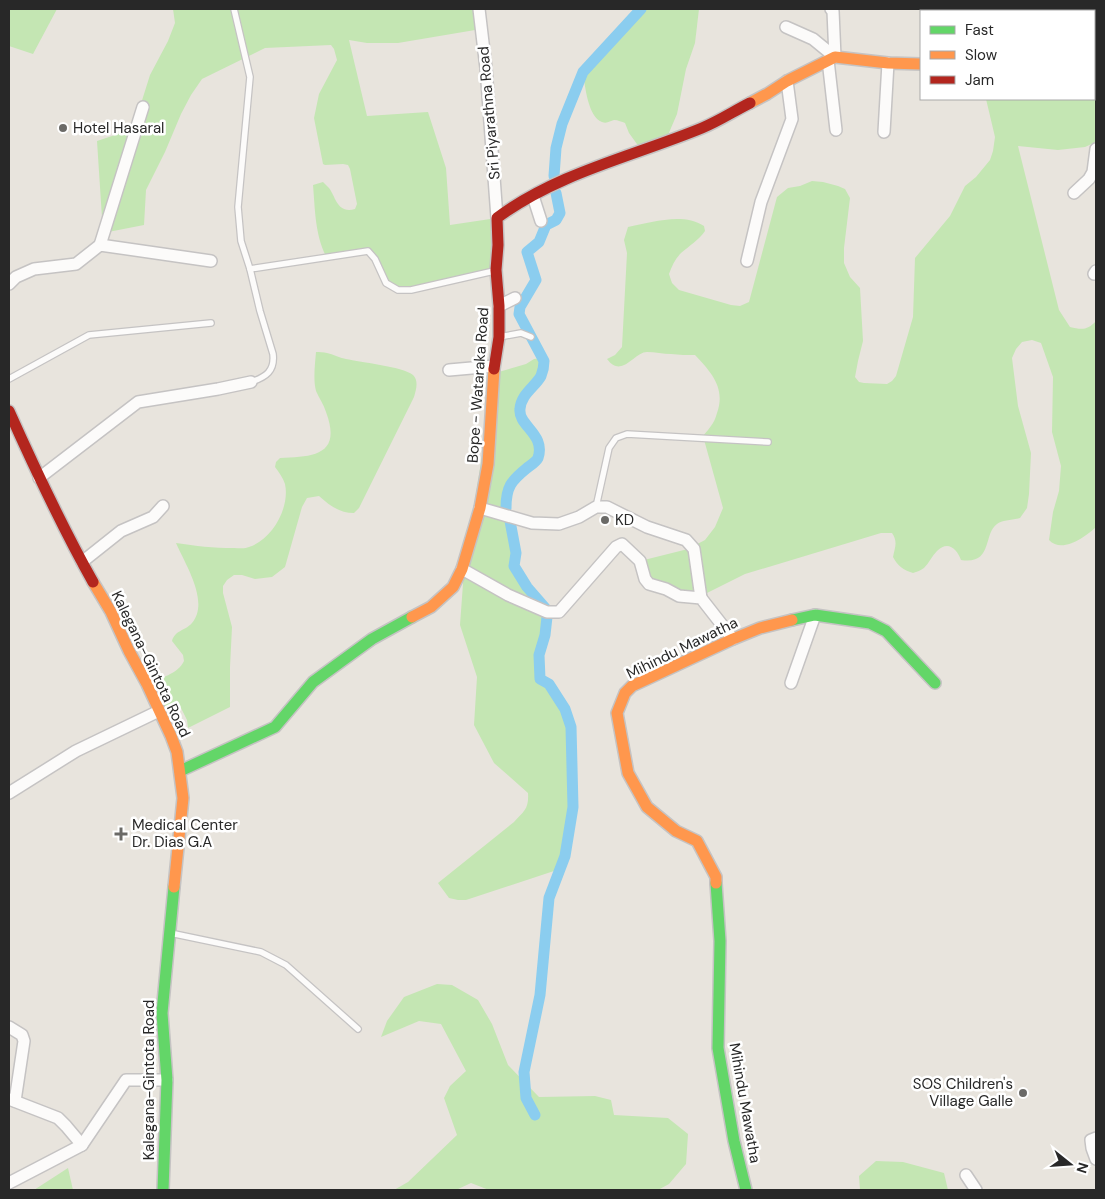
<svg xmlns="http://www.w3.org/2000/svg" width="1105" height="1199" font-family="'DM Sans',sans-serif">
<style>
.green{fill:#c4e6b3}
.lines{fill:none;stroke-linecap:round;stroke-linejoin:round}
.canal{stroke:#8bcdef;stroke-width:11}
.lane-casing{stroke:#c5c3c3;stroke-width:8}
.street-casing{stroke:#c5c3c3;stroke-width:14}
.fast-casing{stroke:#c5c3c3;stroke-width:14}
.slow-casing{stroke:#c5c3c3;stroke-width:14}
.jam-casing{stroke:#c5c3c3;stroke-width:14}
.lane{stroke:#fcfbfa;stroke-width:5.5}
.street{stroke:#fcfbfa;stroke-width:11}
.fast{stroke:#63d668;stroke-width:11}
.slow{stroke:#ff974d;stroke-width:11}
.jam{stroke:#b3261e;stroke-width:11}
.poi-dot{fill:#6b6a67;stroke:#fff;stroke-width:2}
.labels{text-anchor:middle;stroke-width:5;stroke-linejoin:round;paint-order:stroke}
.street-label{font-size:15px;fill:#282828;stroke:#fff}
.poi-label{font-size:15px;fill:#282828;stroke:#fff;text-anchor:start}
</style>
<rect width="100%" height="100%" fill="#e8e4dd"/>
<g class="green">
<polygon points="9,9 57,9 33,54 9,46"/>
<path d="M173,9H479L481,29L398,43H367L349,40L367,116L428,112L446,168L450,225L497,218L496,270L398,290L386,283L368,251L326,256C315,235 315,208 313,185L323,182C325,184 327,186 329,188C336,197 337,214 355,209L357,204L350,169L348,165L343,164L325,165L323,164L314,118L319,94L337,60L334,49L331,45L265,48L202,79L191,95L181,114L165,152L146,190L144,225L103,233L97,141L133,129L150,75L168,41L175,23Z"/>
<path d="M641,9H699L695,43L686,69L677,114L665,142L642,151L629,133L625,123C622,122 618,120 614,120C610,121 607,124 602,122C588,117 585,86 583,72Z"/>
<path d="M1094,55H1096V142L1085,147L1058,150L1018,146L1059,310L1070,327C1082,330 1088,330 1096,321V527C1085,537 1062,554 1049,540L1053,512L1059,491L1061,466L1052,432L1053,377L1041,343L1032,340L1022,342L1016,349L1012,358L1018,406L1031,453L1029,494L1027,508L1020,518C1013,520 1002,520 997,524C983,534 993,565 961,560C957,549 948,540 937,551C932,556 929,563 924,568C921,570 917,572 913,573C903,570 898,566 893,557C895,547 898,542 892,533H881L745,574L699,597L649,584L640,561L688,549L705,540L715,527L723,508L703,436C706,432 710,428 713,423C715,420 716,416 717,413C726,388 711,372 695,355C687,355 679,355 671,354C663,354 655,352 647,352C634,352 622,379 607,359L615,355L622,347L627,253L624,240L628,227C651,223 682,212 704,226L705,231C699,240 689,246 681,253C675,259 672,266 669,274L672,283L679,290L731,305L740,306L749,302L777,197L788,188L800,186L812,181L823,182L838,186L845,189L850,198L844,248V263L850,277L860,288L863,341L858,361L855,377L859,382L864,383L887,384L892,381L896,376L913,317L915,258L950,216L965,186L976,177L990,160L993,151L995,137L986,99H1094Z"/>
<path d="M316,352C319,352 324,352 327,353C333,354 339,358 346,359C360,362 404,367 413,375C419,381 416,390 414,397L359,508L354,513C339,513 329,505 319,496L307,498L302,507L285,567L272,577L255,579L242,575H234L227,580L223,586V593L232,627L230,667V707L188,728L187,720L181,708L174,707L159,711L147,684C160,678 178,674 184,661L183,655L172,641C175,630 185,631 192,623C210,602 185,564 176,543C196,546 213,548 234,548C239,548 245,549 249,547C273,539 290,507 285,484C283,478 279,472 275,467L276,462L280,458C314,457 342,455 326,412C324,405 319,398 316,391C313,380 315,364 316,352Z"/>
<path d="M543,358C548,380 522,389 520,409C519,423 540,433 539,449C539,469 510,474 507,494C504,507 514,519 516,531C518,543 516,555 514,566L527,587L548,611L545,635L539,655L540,679L549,684L565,709L571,727L573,807L565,856L560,869L466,900H458L449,898L438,883L514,822C524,811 529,809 528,793L494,763L474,725L477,677L460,625L464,570L495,373L526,364L534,359Z"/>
<polygon points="437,984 452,985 478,1000 492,1024 508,1065 539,1097 595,1096 611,1100 614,1115 668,1118 688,1134 686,1164 669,1184 658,1190 489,1190 471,1183 456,1190 394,1190 408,1182 457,1135 444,1098 450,1086 466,1071 441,1024 419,1021 381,1037 387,1021 404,997"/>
<polygon points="876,1161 903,1162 944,1173 948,1190 860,1190 859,1176"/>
<polygon points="68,1168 73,1190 34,1190"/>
</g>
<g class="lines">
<g class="canal">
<polyline points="554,176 556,148 562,124 583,72 641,9"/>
<path d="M506,508C506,487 511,481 527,468C531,465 536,462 538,458C546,434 518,426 520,409C521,394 535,387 541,376C543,371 544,366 544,361L519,314L520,307L536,280L527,252L539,242L546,225L556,220L560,213L556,193"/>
<polyline points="510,521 516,553 514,566 527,587 547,610"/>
<polyline points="535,1115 526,1098 524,1072 540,995 549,898 565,856 573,807 571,727 565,709 549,684 540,679 539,655 545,635 547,617"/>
</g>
<g class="lane-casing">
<g id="lane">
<polyline points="234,9 250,77 238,207 241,241 250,269"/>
<polyline points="499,337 521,333 531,337"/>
<polyline points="9,379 89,335 211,323"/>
<path d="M251,382C266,377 275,371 273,354L260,311L250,269L368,251L375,259L386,283L398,290H411L494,271"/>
<polyline points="596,507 609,448 616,438 627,434 768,442"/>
<polyline points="170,933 261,952 286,965 358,1029"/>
</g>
</g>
<g class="street-casing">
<g id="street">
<polyline points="479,9 486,68 497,218"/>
<polyline points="982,9 982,11"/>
<polyline points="1089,11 1090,9"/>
<polyline points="786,27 813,39 835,57 833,11 831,9"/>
<polyline points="828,60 836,130"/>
<polyline points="884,132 888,63"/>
<polyline points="1074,193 1089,179 1093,172 1096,149"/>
<polyline points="533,196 541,221"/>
<polyline points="100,245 143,107"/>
<polyline points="747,261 761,202 792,119 787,81"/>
<polyline points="1094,274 1096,271"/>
<polyline points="9,284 16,277 34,269 76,264 100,245 211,261"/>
<polyline points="499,306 515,298"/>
<polyline points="449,370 494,366"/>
<polyline points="39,478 138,402 218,389 251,382"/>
<polyline points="480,508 532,523 559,524 579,517 596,507 607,507 647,527 686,540 694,549 701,598"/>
<polyline points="82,562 121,531 153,517 163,506"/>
<polyline points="462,569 508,595 547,612 559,612 616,547 622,544 640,561 645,579 649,584 666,589 679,596 701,598 733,639"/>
<polyline points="791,683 815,615"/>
<polyline points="9,793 76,751 159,711"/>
<polyline points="9,1027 22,1035 24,1041 15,1101"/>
<polyline points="9,1099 58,1118 66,1126 82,1145"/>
<polyline points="1096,1138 1091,1140 1092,1148 1096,1159"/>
<polyline points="966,1175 976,1190"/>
<polyline points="9,1183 82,1145 126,1080 167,1080"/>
</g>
</g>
<g class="fast-casing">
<g id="fast">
<polyline points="1094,55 1096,55"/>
<polyline points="792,620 815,615 870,623 886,631 935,683"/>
<polyline points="180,771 275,727 313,682 372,639 412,617"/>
<polyline points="716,883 720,941 718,1048 734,1141 746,1190"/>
<polyline points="163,1190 167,1080 162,1013 174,887"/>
</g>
</g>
<g class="slow-casing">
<g id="slow">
<polyline points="750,103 767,94 787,81 835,57 888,63 921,64"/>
<polyline points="93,582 111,612 129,651 147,684 171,736 177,752 183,798 174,887"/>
<polyline points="412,617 431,607 453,587 462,569 480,508 488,464 494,369"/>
<polyline points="716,883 716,877 697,841 676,831 647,807 628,773 617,713 625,693 632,686 733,639 760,628 792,620"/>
</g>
</g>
<g class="jam-casing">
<g id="jam">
<path d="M494,369L499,337V306L496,270L498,245L497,218C557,173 634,156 702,128C719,121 734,111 750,103"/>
<path d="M9,411C35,469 62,527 93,582"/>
</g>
</g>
<use href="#lane" class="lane"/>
<use href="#street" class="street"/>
<use href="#fast" class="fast"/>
<use href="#slow" class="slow"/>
<use href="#jam" class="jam"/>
</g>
<g class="poi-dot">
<circle cx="63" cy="128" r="5"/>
<circle cx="605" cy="520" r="5"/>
<path d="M118.5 826.5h5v5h5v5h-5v5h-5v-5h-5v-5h5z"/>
<circle cx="1023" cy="1093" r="5"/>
</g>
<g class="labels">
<g class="street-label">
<text transform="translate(489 113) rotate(-95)" y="5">Sri Piyarathna Road</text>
<text transform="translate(478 385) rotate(-86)" y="5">Bope - Wataraka Road</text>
<text transform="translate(682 648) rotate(-26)" y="5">Mihindu Mawatha</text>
<text transform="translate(151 664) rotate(64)" y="5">Kalegana-Gintota Road</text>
<text transform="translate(149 1080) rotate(-90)" y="5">Kalegana-Gintota Road</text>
<text transform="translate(745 1103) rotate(80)" y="5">Mihindu Mawatha</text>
</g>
<g class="poi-label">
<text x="73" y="133">Hotel Hasaral</text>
<text x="615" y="525">KD</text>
<text x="132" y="830">Medical Center<tspan x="132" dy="17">Dr. Dias G.A</tspan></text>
<text x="1013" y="1089" text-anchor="end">SOS Children's<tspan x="1013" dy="17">Village Galle</tspan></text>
</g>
</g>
<rect width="1105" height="1199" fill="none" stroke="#282828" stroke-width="20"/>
<rect x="920" y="10" width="175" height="90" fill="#ffffff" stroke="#a9a9a9"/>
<rect x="930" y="26" width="25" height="8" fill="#63d668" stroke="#a9a9a9"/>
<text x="965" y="35" font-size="15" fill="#282828">Fast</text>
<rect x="930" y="51" width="25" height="8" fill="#ff974d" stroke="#a9a9a9"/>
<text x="965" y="60" font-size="15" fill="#282828">Slow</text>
<rect x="930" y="76" width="25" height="8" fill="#b3261e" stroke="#a9a9a9"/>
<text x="965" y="85" font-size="15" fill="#282828">Jam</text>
<g transform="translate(1070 1164) rotate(107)" stroke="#ffffff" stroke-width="4" paint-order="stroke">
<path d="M0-4L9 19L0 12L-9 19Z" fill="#282828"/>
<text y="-8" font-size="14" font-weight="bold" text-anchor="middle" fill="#282828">N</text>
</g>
</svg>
